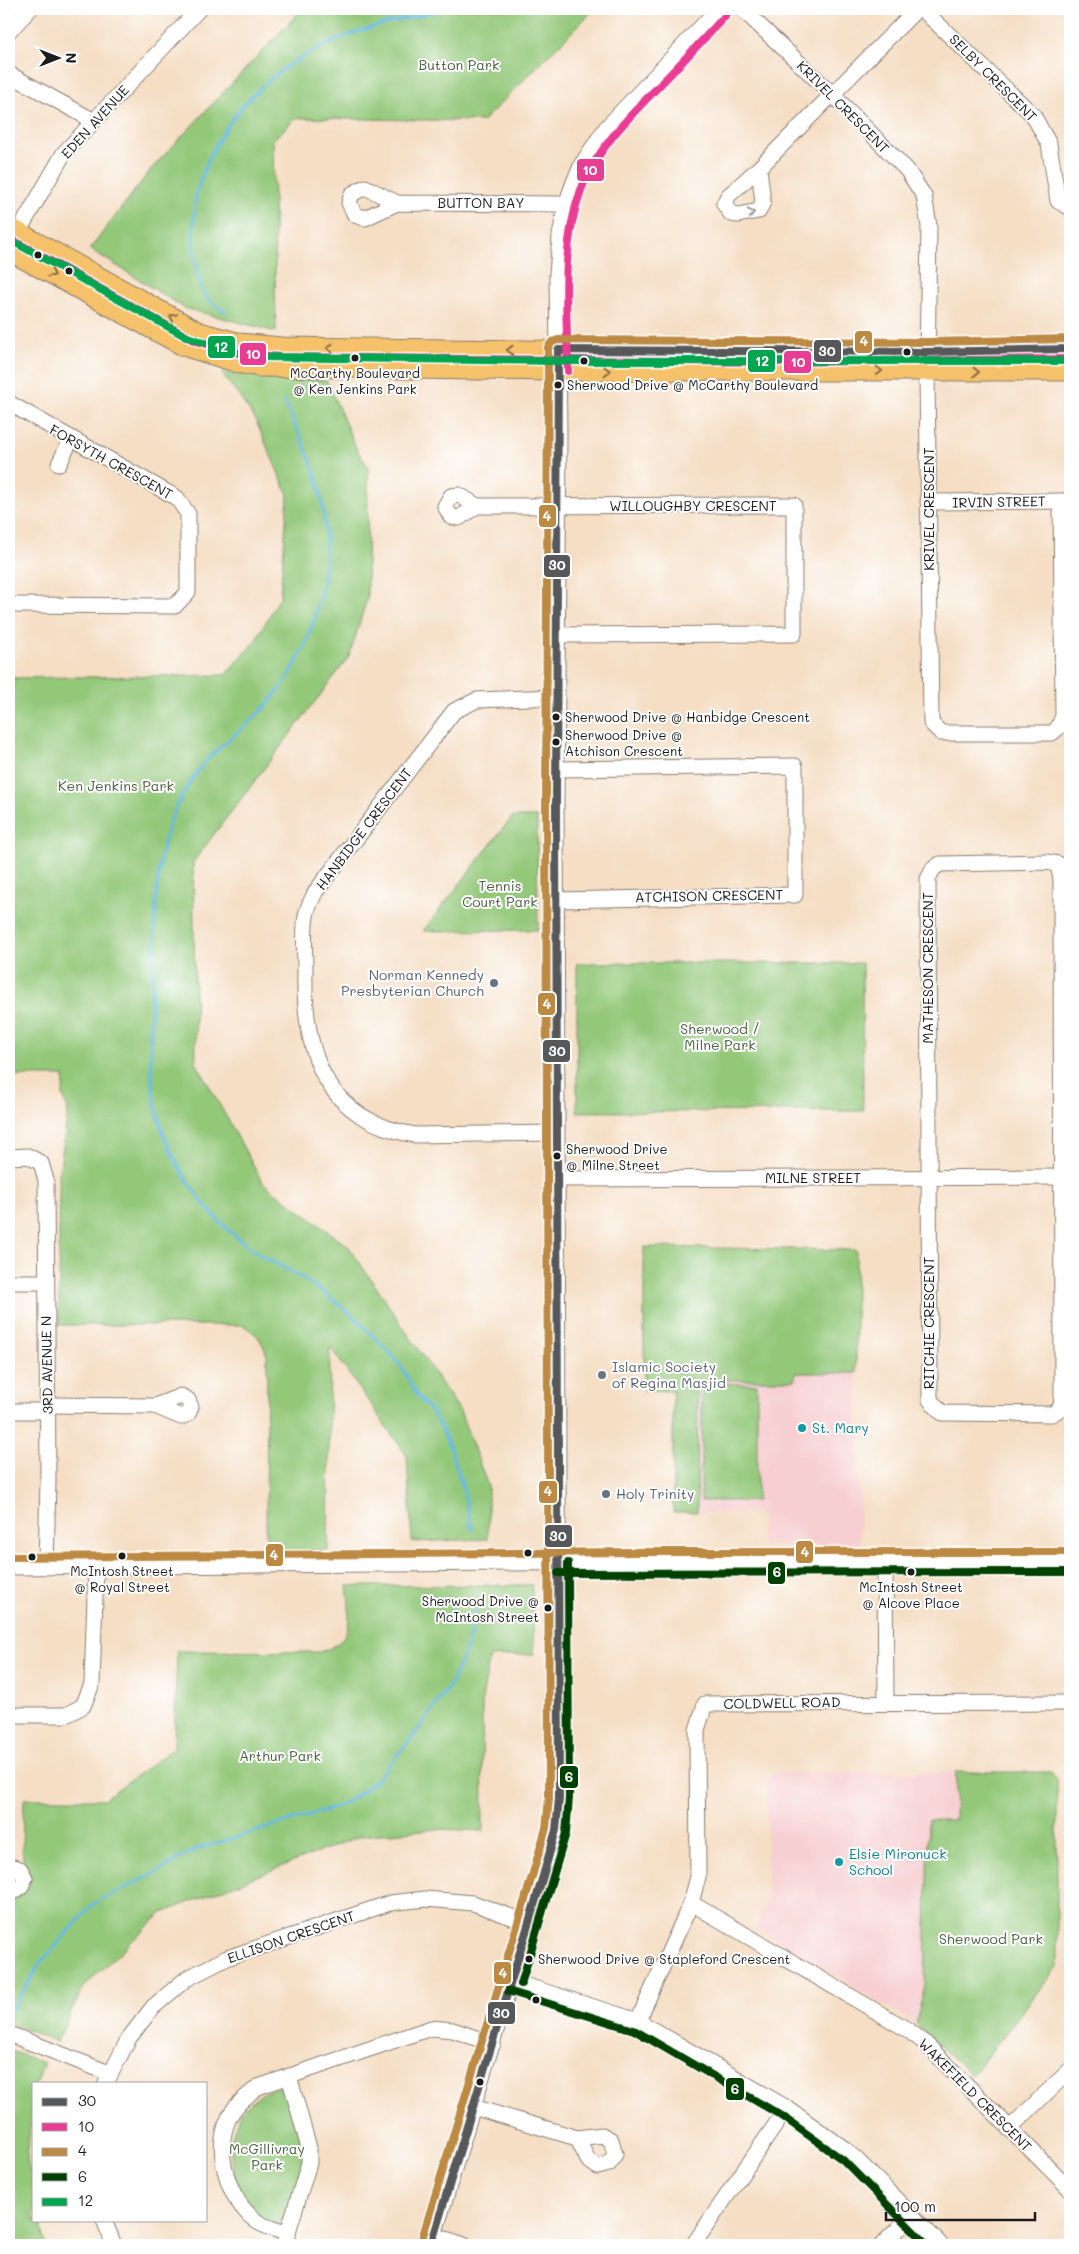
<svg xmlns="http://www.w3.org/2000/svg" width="1079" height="2254" font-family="Mali,sans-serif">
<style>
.built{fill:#f7cfd1}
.green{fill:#93c879;stroke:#58724a}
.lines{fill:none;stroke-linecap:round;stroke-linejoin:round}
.stream{stroke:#67bae3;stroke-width:3}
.minor-casing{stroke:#887d70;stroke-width:17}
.major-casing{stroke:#887d70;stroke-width:21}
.minor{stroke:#fff;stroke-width:15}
.major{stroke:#f5c16b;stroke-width:19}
.bus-1-casing{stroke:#fff;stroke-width:11}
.bus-2-casing{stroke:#fff;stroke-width:11}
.bus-3-casing{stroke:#fff;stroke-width:11}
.bus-4-casing{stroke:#fff;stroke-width:11}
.bus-5-casing{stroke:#fff;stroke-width:11}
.bus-1{stroke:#57585a;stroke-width:8}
.bus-2{stroke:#e93d93;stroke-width:8}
.bus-3{stroke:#bc8a42;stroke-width:8}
.bus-4{stroke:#004000;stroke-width:8}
.bus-5{stroke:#00a54f;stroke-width:8}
.oneway{stroke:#999}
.oneway2{stroke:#886e44}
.bus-dot{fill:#1c1c1c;stroke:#fff;stroke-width:2}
.worship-dot{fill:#6b7280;stroke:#fff;stroke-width:2}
.culture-dot{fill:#0f9aa8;stroke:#fff;stroke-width:2}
.labels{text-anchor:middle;stroke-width:4;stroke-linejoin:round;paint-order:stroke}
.bus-label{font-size:13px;fill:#1c1c1c;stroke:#fff;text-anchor:start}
.park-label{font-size:14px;fill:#4c6141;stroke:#fff}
.street-label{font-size:14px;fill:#1c1c1c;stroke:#fff}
.worship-label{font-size:14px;fill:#5b616d;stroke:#fff;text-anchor:start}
.culture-label{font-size:14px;fill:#0d838f;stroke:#fff;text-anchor:start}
.line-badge{stroke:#fff;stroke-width:2}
.badge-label{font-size:14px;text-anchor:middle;font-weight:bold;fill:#fff}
</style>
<rect width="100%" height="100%" fill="#fff"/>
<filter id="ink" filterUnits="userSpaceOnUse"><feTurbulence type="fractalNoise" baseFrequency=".02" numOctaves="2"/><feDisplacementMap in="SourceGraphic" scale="10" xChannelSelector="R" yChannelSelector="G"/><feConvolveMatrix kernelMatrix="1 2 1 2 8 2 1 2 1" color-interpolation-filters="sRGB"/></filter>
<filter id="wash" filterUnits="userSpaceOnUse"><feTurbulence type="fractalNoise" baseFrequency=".0096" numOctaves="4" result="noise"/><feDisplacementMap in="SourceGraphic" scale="20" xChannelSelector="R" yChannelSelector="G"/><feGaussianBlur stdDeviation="1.12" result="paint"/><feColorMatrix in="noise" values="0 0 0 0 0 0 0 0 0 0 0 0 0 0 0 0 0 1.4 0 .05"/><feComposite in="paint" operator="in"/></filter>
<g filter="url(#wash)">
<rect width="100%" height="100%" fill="#f5dec4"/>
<g class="built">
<polygon points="856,1373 860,1545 761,1545 760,1512 697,1512 698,1374"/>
<polygon points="956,1772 955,1821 928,1820 925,1985 916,2024 755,1927 767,1899 767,1780 774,1773"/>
</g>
<g class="green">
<polygon points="302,9 595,9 483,121 296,118 273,140 276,332 184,308 90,249 152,168"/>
<path d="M222,373L327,381L357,450L368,467L367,599L349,657L193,862L196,1062L263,1183L349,1247L460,1411L488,1486V1539L412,1542L407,1456L330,1347L328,1550L266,1551L267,1356C262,1340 257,1333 242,1325H59V1175L68,1111L63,1095L64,1076H9V678L225,675L255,641L280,597L288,495L255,419Z"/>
<polygon points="512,817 537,817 538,930 423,931"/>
<polygon points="577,963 862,963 863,1111 577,1112"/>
<polygon points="644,1247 856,1250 856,1373 795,1373 795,1380 698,1380 697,1512 673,1512 673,1391 644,1390"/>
<polygon points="702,1383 757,1384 757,1501 701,1501"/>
<path d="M532,1585L534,1654L490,1657L482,1699L483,1831L435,1829L360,1836L162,1913L83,1987L57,2042L9,2023V1900C19,1898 26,1895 29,1885C32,1876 27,1870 24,1862C20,1850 24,1813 24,1799H104L174,1748L177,1651L319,1652C355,1643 350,1616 347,1586Z"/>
<polygon points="956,1772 1051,1772 1057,1779 1057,1967 972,2076 916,2024 925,1985 928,1820 955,1820"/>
<polygon points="9,2050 44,2063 37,2083 34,2083 27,2160 34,2191 34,2220 40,2220 46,2245 9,2245"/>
<path d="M280,2087L289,2094L303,2148L304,2163L287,2222L280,2225C270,2222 260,2219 253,2211C219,2172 222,2100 280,2087Z"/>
</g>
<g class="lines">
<g class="stream">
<path d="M225,312C220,308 209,302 205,295C196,280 192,239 194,221C195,211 194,200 197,191C219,117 269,68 339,39C373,25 410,18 445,9"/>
<path d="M284,400C296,429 313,460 320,492C336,561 318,642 273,698C254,721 227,739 206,761C194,774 185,789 177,805C154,851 157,903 154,954C152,996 148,1037 152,1079C157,1147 198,1211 253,1250C269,1261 288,1269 304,1279C326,1293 348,1311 366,1329C378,1340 392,1354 402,1368C407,1375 410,1384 414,1391C420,1401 430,1408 435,1417C455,1451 465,1492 472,1530"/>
<polyline points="12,2010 41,1962 93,1904 153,1874 194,1850 333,1808 355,1797 376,1780 410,1740 449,1687 467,1648 479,1599"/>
</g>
</g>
</g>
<g filter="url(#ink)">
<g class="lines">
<g class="minor-casing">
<g id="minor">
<polyline points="742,9 832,94 907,170 924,196 929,226 927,372 931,723 941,733 1052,733 1058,728 1063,716 1061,501"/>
<polyline points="922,9 1033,115 1049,144 1058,201 1070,208"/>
<polyline points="9,31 30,9"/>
<polyline points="9,74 94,121"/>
<polyline points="759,168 763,202 759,211 738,215 731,214 724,204 728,196 759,168 917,9"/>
<polyline points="397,203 365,218 355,215 349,203 352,194 365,187 397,203 566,204"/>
<polyline points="9,248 64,153 199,9"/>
<polyline points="9,403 177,498 188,514 188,592 175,606 9,605"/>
<polyline points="59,464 71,439"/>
<polyline points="928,502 1070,501"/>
<polyline points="477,506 459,495 451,496 445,506 451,517 459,518 477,506 794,505 794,634 557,635"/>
<polyline points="557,769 795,766 795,895 557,900"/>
<polygon points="1046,862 1058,864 1061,879 1062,1394 1061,1408 1052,1414 942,1413 930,1400 928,879 933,869 940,864"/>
<path d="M556,1133L415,1135C324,1120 303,1052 305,970C305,953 303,933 306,916C307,908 312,899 316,891L454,711L477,700L557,697"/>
<polyline points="9,1157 28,1156 41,1163 46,1180 48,1480 46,1567"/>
<polyline points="556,1179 1070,1177"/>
<polyline points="9,1282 46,1282"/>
<polyline points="48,1405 155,1406 181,1396 188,1400 191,1407 188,1414 181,1417 155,1406"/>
<polyline points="9,1411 48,1411"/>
<polyline points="885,1562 886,1702"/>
<polyline points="9,1567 639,1562 1070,1562"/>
<polyline points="9,1715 66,1715 83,1706 92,1684 96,1567"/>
<polyline points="9,1866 20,1869 25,1878 21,1887 13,1892 9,1891"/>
<polyline points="691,1903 908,2030 925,2043 1070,2189"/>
<polyline points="511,1981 638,2021 787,2108 849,2152 941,2245"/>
<polyline points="638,2021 691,1903 698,1877 697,1730 705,1704 1070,1703"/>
<polyline points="9,2034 109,2073"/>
<polyline points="106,2083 129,2038 153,2007 186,1979 227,1958 390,1903 425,1899 473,1903 528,1923"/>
<polyline points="473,2107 577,2138 602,2135 611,2140 615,2154 609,2164 598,2167 588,2160 577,2138"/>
<polyline points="1009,2129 1070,2070"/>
<polyline points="104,2220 114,2245"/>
<path d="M288,2234C278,2230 264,2227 256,2221C228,2199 214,2153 228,2120C234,2105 246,2097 258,2087L431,2028L453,2030L493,2044"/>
<polyline points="434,2235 464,2245"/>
<polyline points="284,2245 309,2163 309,2148 289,2076"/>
<polyline points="431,2245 543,1876 556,1830 559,1798 556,806 559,434 557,275 560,236 566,204 574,182 582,164 606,128 718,9"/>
<polyline points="693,2245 787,2108"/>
<polyline points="882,2245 911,2216"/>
</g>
</g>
<g class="major-casing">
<g id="major">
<path d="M9,227L199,332L240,343L281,347C544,350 807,355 1070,349"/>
<polyline points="9,251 183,346 241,364 259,367 558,371 1070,371"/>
</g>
</g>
<use href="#minor" class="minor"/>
<use href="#major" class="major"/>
<g class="bus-1-casing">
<polyline id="bus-1" points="431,2245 543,1876 556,1830 559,1798 556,806 558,350 927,352 1070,349"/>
</g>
<g class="bus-2-casing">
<g id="bus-2">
<polyline points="9,238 195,341 238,353 281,357 774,362 1070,359"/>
<path d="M568,371C567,312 560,247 581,190C596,149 630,116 660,85C682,62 704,39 725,16"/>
</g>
</g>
<g class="bus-3-casing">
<g id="bus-3">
<polyline points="9,1557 639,1552 1070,1552"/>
<polyline points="421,2242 533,1873 546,1828 549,1798 546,806 548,347 552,342 558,340 927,342 1070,339"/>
</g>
</g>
<g class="bus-4-casing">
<g id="bus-4">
<polyline points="558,1573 1070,1572"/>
<polyline points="521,1984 566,1833 569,1798 568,1563"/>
<polyline points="508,1991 634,2030 782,2116 843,2160 927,2245"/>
</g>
</g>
<g class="bus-5-casing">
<polyline id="bus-5" points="14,242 187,337 243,354 260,357 558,361 1070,361"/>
</g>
<use href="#bus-1" class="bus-1"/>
<use href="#bus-2" class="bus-2"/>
<use href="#bus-3" class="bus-3"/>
<use href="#bus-4" class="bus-4"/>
<use href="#bus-5" class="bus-5"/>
</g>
<defs><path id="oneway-chevron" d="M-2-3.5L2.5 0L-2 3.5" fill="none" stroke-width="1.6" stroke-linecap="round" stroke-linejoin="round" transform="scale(1.25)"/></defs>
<use class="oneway" href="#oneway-chevron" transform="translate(751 213) rotate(-13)"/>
<g class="oneway2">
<use href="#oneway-chevron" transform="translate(52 274) rotate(29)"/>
<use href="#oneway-chevron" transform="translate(173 317) rotate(-151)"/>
<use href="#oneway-chevron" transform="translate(330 348) rotate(-179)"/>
<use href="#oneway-chevron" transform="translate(510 350) rotate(-179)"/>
<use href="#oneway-chevron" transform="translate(607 371)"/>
<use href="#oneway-chevron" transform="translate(879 371) rotate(1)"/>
<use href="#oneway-chevron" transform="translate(976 372)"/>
</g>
</g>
<g class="bus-dot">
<circle cx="38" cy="255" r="4.5"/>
<circle cx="69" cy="271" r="4.5"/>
<circle cx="907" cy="352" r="4.5"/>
<circle cx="355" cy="358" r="4.5"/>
<circle cx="584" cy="361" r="4.5"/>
<circle cx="558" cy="385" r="4.5"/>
<circle cx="556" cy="717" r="4.5"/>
<circle cx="556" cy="742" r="4.5"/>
<circle cx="557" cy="1156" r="4.5"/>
<circle cx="528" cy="1553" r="4.5"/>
<circle cx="122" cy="1556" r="4.5"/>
<circle cx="32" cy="1557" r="4.5"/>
<circle cx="911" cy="1572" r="4.5"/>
<circle cx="548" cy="1608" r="4.5"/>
<circle cx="529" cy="1959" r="4.5"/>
<circle cx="536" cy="2000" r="4.5"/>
<circle cx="480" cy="2082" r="4.5"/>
</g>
<g class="worship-dot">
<circle cx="494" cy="983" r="5"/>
<circle cx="602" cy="1375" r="5"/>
<circle cx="606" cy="1494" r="5"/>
</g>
<g class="culture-dot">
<circle cx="802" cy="1428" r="5"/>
<circle cx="839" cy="1862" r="5"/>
</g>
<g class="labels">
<g class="bus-label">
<text x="355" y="378" text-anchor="middle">McCarthy Boulevard<tspan x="355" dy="16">@ Ken Jenkins Park</tspan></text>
<text x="567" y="390">Sherwood Drive @ McCarthy Boulevard</text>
<text x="565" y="722">Sherwood Drive @ Hanbidge Crescent</text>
<text x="565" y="740">Sherwood Drive @<tspan x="565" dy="16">Atchison Crescent</tspan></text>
<text x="566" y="1154">Sherwood Drive<tspan x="566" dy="16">@ Milne Street</tspan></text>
<text x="122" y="1576" text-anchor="middle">McIntosh Street<tspan x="122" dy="16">@ Royal Street</tspan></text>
<text x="911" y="1592" text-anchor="middle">McIntosh Street<tspan x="911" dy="16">@ Alcove Place</tspan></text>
<text x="539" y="1606" text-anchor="end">Sherwood Drive @<tspan x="539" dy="16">McIntosh Street</tspan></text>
<text x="538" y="1964">Sherwood Drive @ Stapleford Crescent</text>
</g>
<g class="park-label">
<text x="459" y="70">Button Park</text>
<text x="116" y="791">Ken Jenkins Park</text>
<text x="500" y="891">Tennis<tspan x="500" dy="16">Court Park</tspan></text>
<text x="720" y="1034">Sherwood /<tspan x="720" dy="16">Milne Park</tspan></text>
<text x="280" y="1761">Arthur Park</text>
<text x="991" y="1944">Sherwood Park</text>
<text x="267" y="2154">McGillivray<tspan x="267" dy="16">Park</tspan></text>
</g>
<g class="street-label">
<text transform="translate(993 78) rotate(45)" y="5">SELBY CRESCENT</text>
<text transform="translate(843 107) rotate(45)" y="5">KRIVEL CRESCENT</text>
<text transform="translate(95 122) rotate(-48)" y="5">EDEN AVENUE</text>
<text x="481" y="208">BUTTON BAY</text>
<text transform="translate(111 462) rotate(29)" y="5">FORSYTH CRESCENT</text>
<text transform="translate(999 502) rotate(-1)" y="5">IRVIN STREET</text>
<text x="693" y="511">WILLOUGHBY CRESCENT</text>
<text transform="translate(929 509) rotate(-90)" y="5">KRIVEL CRESCENT</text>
<text transform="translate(364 829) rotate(-53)" y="5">HANBIDGE CRESCENT</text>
<text transform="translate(709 896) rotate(-1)" y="5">ATCHISON CRESCENT</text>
<text transform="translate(928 968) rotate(-90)" y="5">MATHESON CRESCENT</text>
<text x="813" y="1183">MILNE STREET</text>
<text transform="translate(929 1323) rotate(-90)" y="5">RITCHIE CRESCENT</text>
<text transform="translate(47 1365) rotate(-91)" y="5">3RD AVENUE N</text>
<text transform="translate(782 1703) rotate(-1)" y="5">COLDWELL ROAD</text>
<text transform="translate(291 1937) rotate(-19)" y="5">ELLISON CRESCENT</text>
<text transform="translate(975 2095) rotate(45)" y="5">WAKEFIELD CRESCENT</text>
</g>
<g class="worship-label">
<text x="484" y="980" text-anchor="end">Norman Kennedy<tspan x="484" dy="16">Presbyterian Church</tspan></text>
<text x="612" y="1372">Islamic Society<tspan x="612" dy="16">of Regina Masjid</tspan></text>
<text x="616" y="1499">Holy Trinity</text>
</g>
<g class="culture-label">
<text x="812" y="1433">St. Mary</text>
<text x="849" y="1859">Elsie Mironuck<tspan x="849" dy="16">School</tspan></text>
</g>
</g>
<g class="line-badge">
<rect x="576" y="158" width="29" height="24" rx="5" fill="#e93d93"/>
<rect x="854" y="330" width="19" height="24" rx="5" fill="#bc8a42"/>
<rect x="207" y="335" width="29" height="24" rx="5" fill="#00a54f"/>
<rect x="813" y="339" width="29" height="24" rx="5" fill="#57585a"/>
<rect x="239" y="342" width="28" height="24" rx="5" fill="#e93d93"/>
<rect x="747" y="349" width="29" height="24" rx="5" fill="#00a54f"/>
<rect x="783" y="350" width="29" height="24" rx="5" fill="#e93d93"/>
<rect x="538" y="504" width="19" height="24" rx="5" fill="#bc8a42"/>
<rect x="543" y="554" width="28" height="24" rx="5" fill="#57585a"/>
<rect x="537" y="992" width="19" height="24" rx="5" fill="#bc8a42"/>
<rect x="542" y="1039" width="29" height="24" rx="5" fill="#57585a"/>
<rect x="538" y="1480" width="20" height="24" rx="5" fill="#bc8a42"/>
<rect x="544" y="1524" width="29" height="24" rx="5" fill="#57585a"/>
<rect x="795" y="1540" width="19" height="24" rx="5" fill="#bc8a42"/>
<rect x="265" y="1543" width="19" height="24" rx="5" fill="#bc8a42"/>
<rect x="767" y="1561" width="19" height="24" rx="5" fill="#004000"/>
<rect x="559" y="1765" width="20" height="24" rx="5" fill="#004000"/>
<rect x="493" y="1961" width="19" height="24" rx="5" fill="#bc8a42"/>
<rect x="487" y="2001" width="29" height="24" rx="5" fill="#57585a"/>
<rect x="725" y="2077" width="20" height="24" rx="5" fill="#004000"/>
</g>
<g class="badge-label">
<text x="590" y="175">10</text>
<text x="864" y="346">4</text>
<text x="221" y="352">12</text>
<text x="827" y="356">30</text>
<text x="253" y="359">10</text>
<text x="762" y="366">12</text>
<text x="798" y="367">10</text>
<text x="547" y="521">4</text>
<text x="557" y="570">30</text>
<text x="547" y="1009">4</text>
<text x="557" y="1056">30</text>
<text x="548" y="1496">4</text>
<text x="558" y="1541">30</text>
<text x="805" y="1557">4</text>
<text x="274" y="1560">4</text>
<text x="777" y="1577">6</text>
<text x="569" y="1782">6</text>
<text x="503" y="1978">4</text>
<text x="501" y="2018">30</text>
<text x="735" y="2094">6</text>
</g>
<rect width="1079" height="2254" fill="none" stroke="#fff" stroke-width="30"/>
<rect x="32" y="2082" width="175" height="140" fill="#ffffff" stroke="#a4a4a4"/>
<rect x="42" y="2098" width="25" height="8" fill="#57585a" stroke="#a4a4a4"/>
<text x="78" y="2106" font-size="15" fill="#1c1c1c">30</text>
<rect x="42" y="2123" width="25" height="8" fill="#e93d93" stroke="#a4a4a4"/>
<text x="78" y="2132" font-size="15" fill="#1c1c1c">10</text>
<rect x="42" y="2148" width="25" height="8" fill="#bc8a42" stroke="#a4a4a4"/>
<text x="78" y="2156" font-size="15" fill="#1c1c1c">4</text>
<rect x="42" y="2173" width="25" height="8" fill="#004000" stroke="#a4a4a4"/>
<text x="78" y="2182" font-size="15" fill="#1c1c1c">6</text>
<rect x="42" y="2198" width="25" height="8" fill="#00a54f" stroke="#a4a4a4"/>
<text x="78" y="2206" font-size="15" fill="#1c1c1c">12</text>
<g transform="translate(58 58) rotate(90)" stroke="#ffffff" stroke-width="4" paint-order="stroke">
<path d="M0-4L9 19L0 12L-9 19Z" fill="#1c1c1c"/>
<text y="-8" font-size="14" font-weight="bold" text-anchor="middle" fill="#1c1c1c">N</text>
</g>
<path d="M886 2212v8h149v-8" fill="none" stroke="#1c1c1c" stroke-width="2.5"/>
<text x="894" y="2212" font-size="15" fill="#1c1c1c" stroke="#ffffff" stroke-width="4" paint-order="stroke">100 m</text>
</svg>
